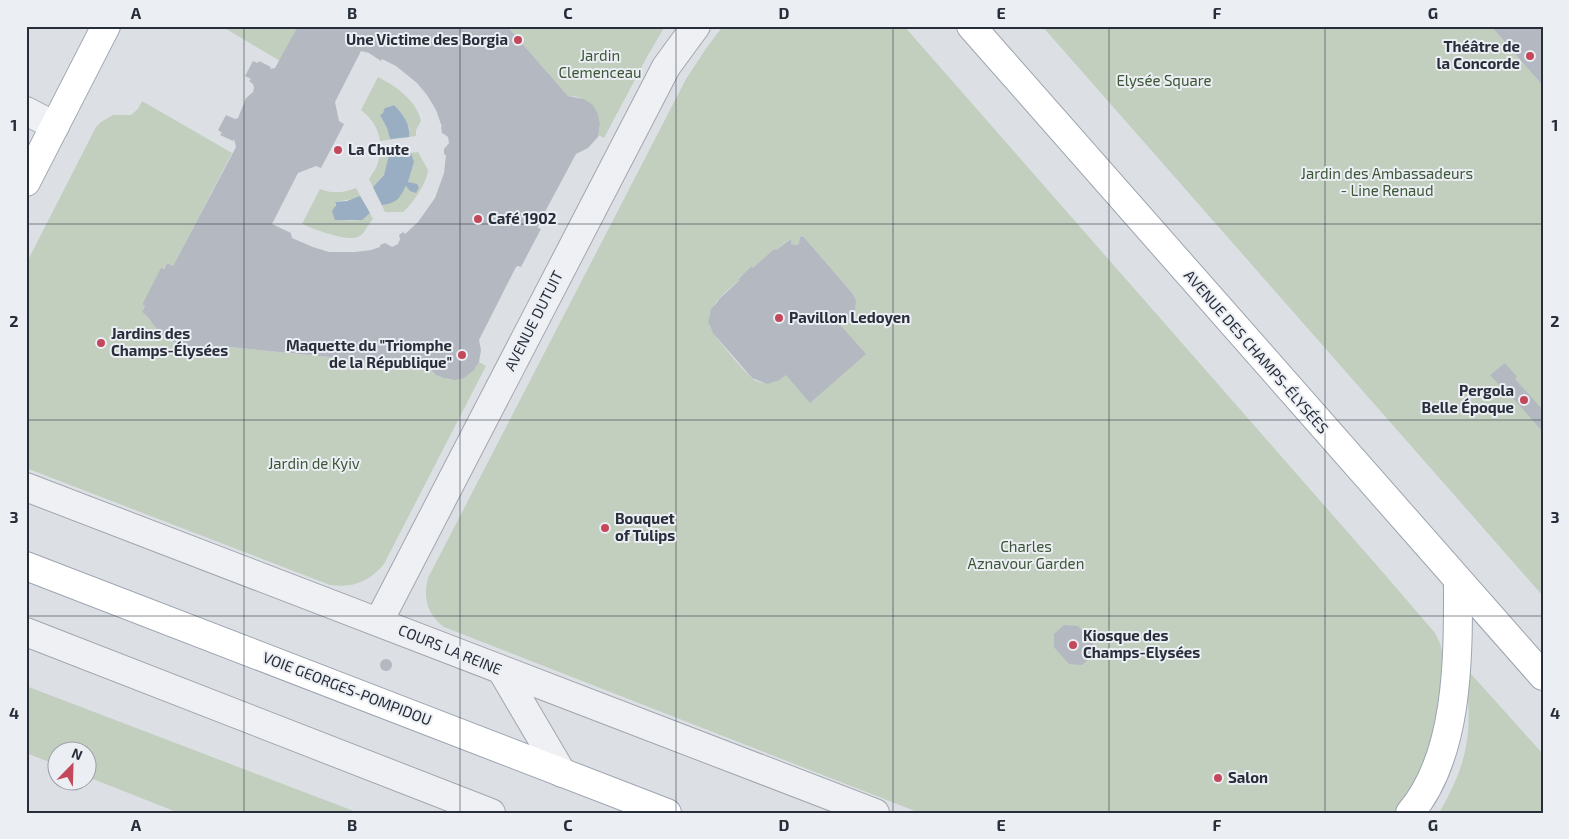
<svg xmlns="http://www.w3.org/2000/svg" width="1569" height="839" font-family="'Exo 2',sans-serif">
<style>
.green{fill:#c2cebe;fill-rule:evenodd}
.water{fill:#99aec3}
.building{fill:#b4b9c1;fill-rule:evenodd}
.lines{fill:none;stroke-linecap:round;stroke-linejoin:round}
.minor-casing{stroke:#a2a7ae;stroke-width:30}
.major-casing{stroke:#9ca4b0;stroke-width:30}
.minor{stroke:#eef0f4;stroke-width:28}
.major{stroke:#fff;stroke-width:28}
.grid{fill:none;stroke:#272e3a;stroke-width:1;stroke-opacity:0.55}
.poi-dot{fill:#c3485b;stroke:#ebeef3;stroke-width:2}
.labels{text-anchor:middle;stroke-width:4;stroke-linejoin:round;paint-order:stroke}
.poi-label{font-size:15px;font-weight:bold;fill:#272e3a;stroke:#ebeef3;text-anchor:start}
.park-label{font-size:15px;fill:#3b5535;stroke:#ebeef3}
.street-label{font-size:15px;fill:#272e3a;stroke:#ebeef3}
.neatline{fill:none;stroke:#272e3a;stroke-width:2}
.grid-label{font-size:16px;text-anchor:middle;font-weight:bold;fill:#272e3a}
</style>
<rect width="100%" height="100%" fill="#dce0e5"/>
<g class="green">
<polygon points="221,26 298,26 280,61"/>
<path d="M507,26H665L647,57L604,138L598,135C605,115 590,95 568,96Z"/>
<path d="M723,26H904L1387,577L1435,633L1440,643L1446,667L1433,753L1399,813H920L444,627C427,614 423,598 428,578L686,79L707,47ZM803,236L853,294C857,304 856,311 849,320L778,381C770,384 764,384 756,381C747,376 716,338 711,329C709,325 708,322 709,318C711,302 728,290 740,280L738,278L752,267L753,268L790,239L791,244L797,245L799,243L800,237Z"/>
<polygon points="1042,26 1491,26 1543,86 1543,596"/>
<path d="M378,77C396,86 417,101 421,121L416,130V136L380,141C378,127 371,118 361,110ZM394,105L403,115L410,130L390,139L387,128L380,115L383,113L384,109C387,106 390,107 394,105Z"/>
<path d="M142,101L232,153L173,266L167,263L142,305L145,306L142,312C150,317 154,326 160,333C174,349 201,352 220,346L428,367C443,386 468,382 479,362L486,366L384,564C369,582 353,588 330,585L26,468V264L96,127L101,122L113,115H131L138,109Z"/>
<path d="M418,152L428,170C427,183 413,203 403,212H385L369,179L376,168L380,156ZM390,155L414,162L408,182L411,183L409,188L406,186L402,193L373,187L384,175Z"/>
<path d="M356,188L373,219C368,224 365,234 358,237C348,242 313,229 302,224L320,189C332,194 344,193 356,188ZM353,199L370,213C358,223 350,221 335,219V202Z"/>
<path d="M1468,673L1471,674L1543,754V813H1439C1469,761 1472,734 1466,675Z"/>
<polygon points="26,686 359,813 179,813 88,777 88,752 58,752 57,765 26,753"/>
</g>
<g class="water">
<path d="M394,105C402,113 411,124 409,137L390,139L387,128L380,115L383,113L384,109C387,106 391,107 394,105Z"/>
<path d="M411,153L414,162L408,182L417,184L419,187L416,193L410,191L406,186C399,199 397,203 382,205L373,187L384,175L389,155Z"/>
<polygon points="360,196 370,213 362,220 335,220 332,211 336,205 335,202 347,201"/>
</g>
<g class="building">
<path d="M298,26H507L568,96L584,99L593,105L598,114L600,124L598,137L588,148L576,154L539,223L538,228L541,229L521,267L518,266L516,267L479,340L481,350L479,362L474,370L464,378L455,380L443,378L436,375L428,367L220,346L217,352L211,349L186,347L177,344L162,336L147,316L142,312L145,306L142,305L161,268L164,269L167,263L173,266L236,147L234,139L233,141L220,135L222,133L218,130L226,115L235,119L238,118L246,98L253,92L254,88L253,84L249,81L251,79L245,76L253,61L258,63L259,61L271,67L270,69L275,68ZM361,51L369,53L381,61L382,59L396,66L417,83L427,95L436,110L442,127H441L442,133L448,137L449,143L444,149V154L446,155L444,173L435,198L418,222L405,234L403,232L399,235L400,239L398,244L392,247L385,243L380,245V247L371,250L355,252H329L313,247L292,238L291,233L272,224L298,173L316,166L321,168L340,132L344,124L339,121L335,102Z"/>
<polygon points="1491,26 1543,26 1543,86"/>
<polygon points="803,236 853,294 856,301 855,311 849,320 841,326 866,354 810,403 786,375 778,381 767,384 752,378 713,333 708,322 711,309 718,301 719,299 740,280 738,279 752,266 753,268 773,250 776,250 791,239 791,244 797,245 799,243 800,237"/>
<polygon points="1505,363 1517,377 1515,379 1543,410 1543,432 1504,388 1503,389 1490,375"/>
<polygon points="1064,625 1078,626 1093,643 1092,656 1082,665 1069,664 1054,647 1054,634"/>
<circle cx="386" cy="665" r="6"/>
</g>
<g class="lines">
<g class="minor-casing">
<g id="minor">
<polyline points="26,111 55,126"/>
<polyline points="26,487 875,813"/>
<polyline points="379,621 666,67 696,26"/>
<polyline points="26,632 491,813"/>
<polyline points="502,671 562,773"/>
</g>
</g>
<g class="major-casing">
<g id="major">
<polyline points="971,26 1543,676"/>
<polyline points="26,182 106,26"/>
<polyline points="26,566 667,813"/>
<path d="M1410,813C1460,754 1458,654 1458,581"/>
</g>
</g>
<use href="#minor" class="minor"/>
<use href="#major" class="major"/>
</g>
<path class="grid" d="M244,26V813M460,26V813M676,26V813M893,26V813M1109,26V813M1325,26V813M26,224H1543M26,420H1543M26,616H1543"/>
<g class="poi-dot">
<circle cx="518" cy="40" r="5"/>
<circle cx="1530" cy="56" r="5"/>
<circle cx="338" cy="150" r="5"/>
<circle cx="478" cy="219" r="5"/>
<circle cx="779" cy="318" r="5"/>
<circle cx="101" cy="343" r="5"/>
<circle cx="462" cy="355" r="5"/>
<circle cx="1524" cy="400" r="5"/>
<circle cx="605" cy="528" r="5"/>
<circle cx="1073" cy="645" r="5"/>
<circle cx="1218" cy="778" r="5"/>
</g>
<g class="labels">
<g class="poi-label">
<text x="508" y="45" text-anchor="end">Une Victime des Borgia</text>
<text x="1520" y="52" text-anchor="end">Théâtre de<tspan x="1520" dy="17">la Concorde</tspan></text>
<text x="348" y="155">La Chute</text>
<text x="488" y="224">Café 1902</text>
<text x="789" y="323">Pavillon Ledoyen</text>
<text x="111" y="339">Jardins des<tspan x="111" dy="17">Champs-Élysées</tspan></text>
<text x="452" y="351" text-anchor="end">Maquette du "Triomphe<tspan x="452" dy="17">de la République"</tspan></text>
<text x="1514" y="396" text-anchor="end">Pergola<tspan x="1514" dy="17">Belle Époque</tspan></text>
<text x="615" y="524">Bouquet<tspan x="615" dy="17">of Tulips</tspan></text>
<text x="1083" y="641">Kiosque des<tspan x="1083" dy="17">Champs-Elysées</tspan></text>
<text x="1228" y="783">Salon</text>
</g>
<g class="park-label">
<text x="600" y="61">Jardin<tspan x="600" dy="17">Clemenceau</tspan></text>
<text x="1164" y="86">Elysée Square</text>
<text x="1387" y="179">Jardin des Ambassadeurs<tspan x="1387" dy="17">- Line Renaud</tspan></text>
<text x="314" y="469">Jardin de Kyiv</text>
<text x="1026" y="552">Charles<tspan x="1026" dy="17">Aznavour Garden</tspan></text>
</g>
<g class="street-label">
<text transform="translate(534 321) rotate(-63)" y="5">AVENUE DUTUIT</text>
<text transform="translate(1256 352) rotate(49)" y="5">AVENUE DES CHAMPS-ÉLYSÉES</text>
<text transform="translate(450 650) rotate(22)" y="5">COURS LA REINE</text>
<text transform="translate(347 689) rotate(21)" y="5">VOIE GEORGES-POMPIDOU</text>
</g>
</g>
<rect width="1569" height="839" fill="none" stroke="#ebeef3" stroke-width="55"/>
<g transform="translate(72 766) rotate(23)"><circle r="24" fill="#ebeef3" stroke="#9da1a9"/>
<path d="M0-4L9 19L0 12L-9 19Z" fill="#c3485b"/>
<text y="-8" font-size="14" font-weight="bold" text-anchor="middle" fill="#272e3a">N</text>
</g>
<rect x="28" y="28" width="1514" height="784" class="neatline"/>
<g class="grid-label">
<text x="136" y="19">A</text>
<text x="352" y="19">B</text>
<text x="568" y="19">C</text>
<text x="784" y="19">D</text>
<text x="1001" y="19">E</text>
<text x="1217" y="19">F</text>
<text x="1433" y="19">G</text>
<text x="14" y="131">1</text>
<text x="1555" y="131">1</text>
<text x="14" y="327">2</text>
<text x="1555" y="327">2</text>
<text x="14" y="523">3</text>
<text x="1555" y="523">3</text>
<text x="14" y="719">4</text>
<text x="1555" y="719">4</text>
<text x="136" y="831">A</text>
<text x="352" y="831">B</text>
<text x="568" y="831">C</text>
<text x="784" y="831">D</text>
<text x="1001" y="831">E</text>
<text x="1217" y="831">F</text>
<text x="1433" y="831">G</text>
</g>
</svg>
